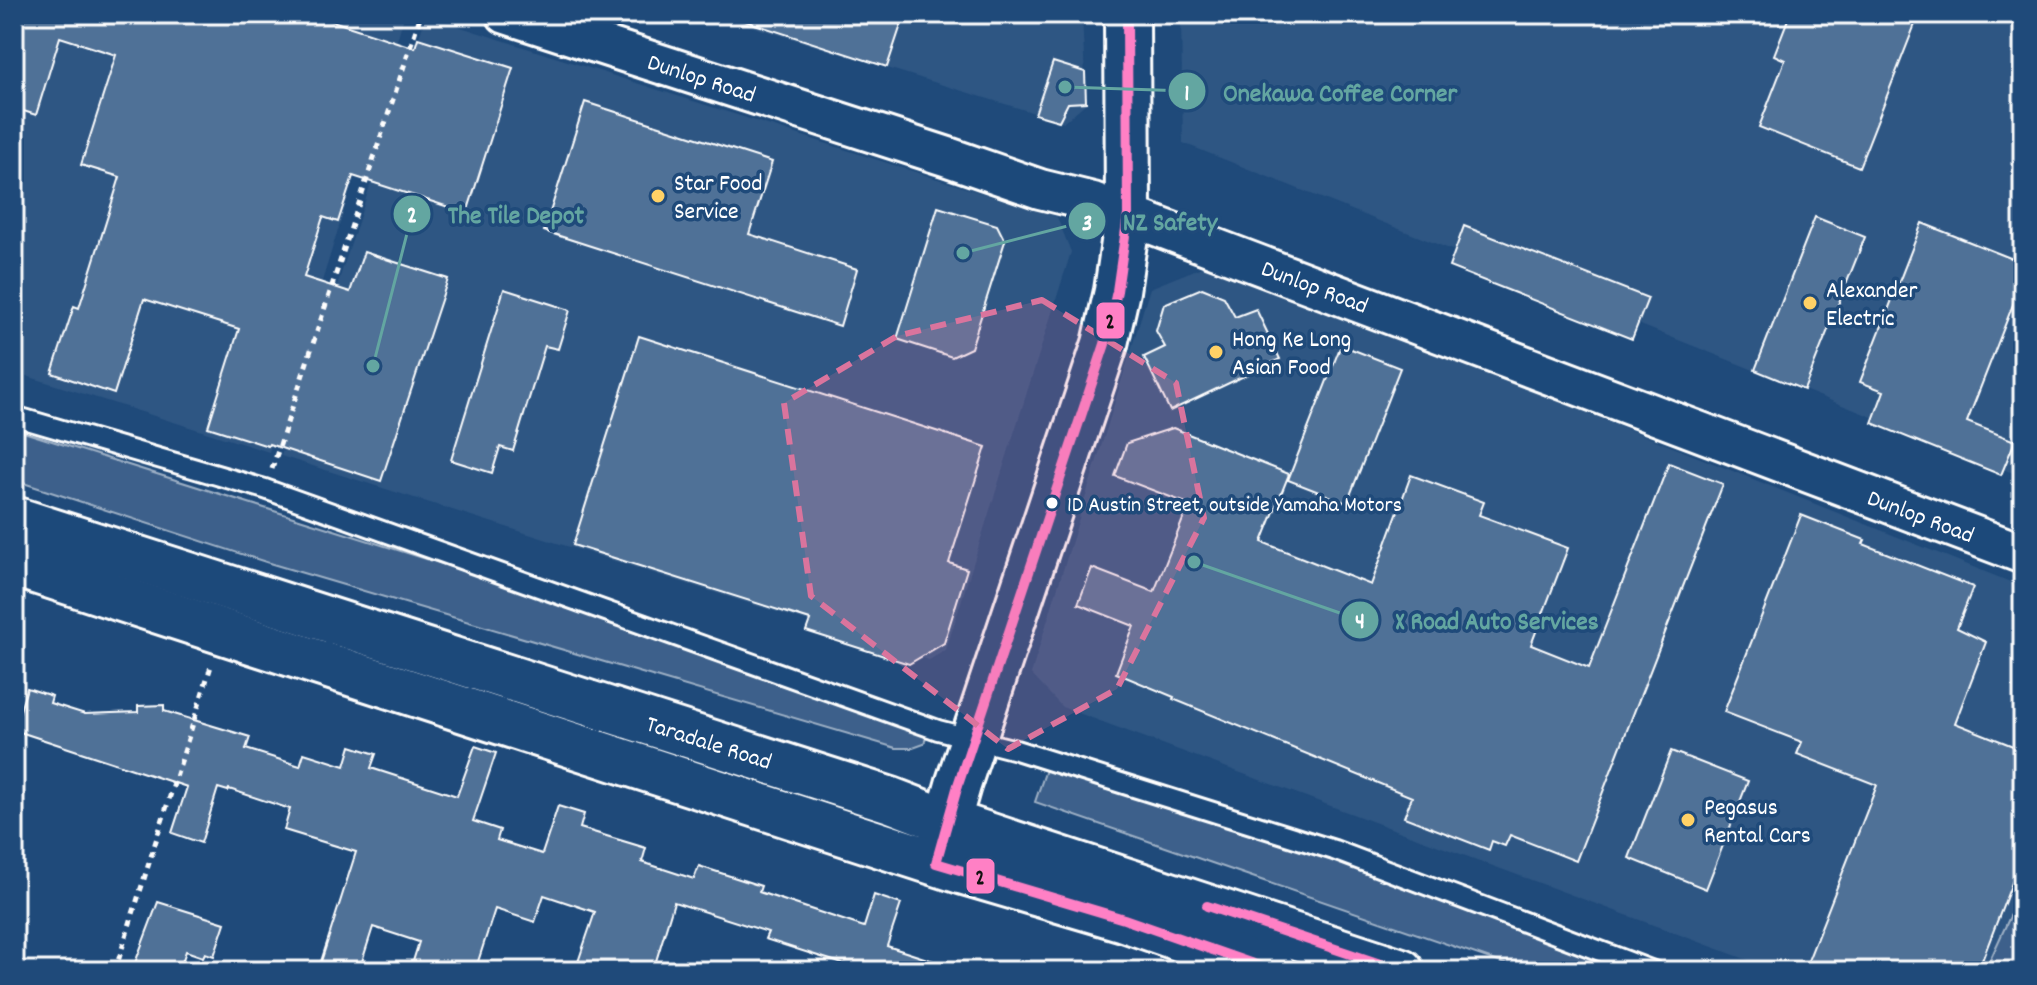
<svg xmlns="http://www.w3.org/2000/svg" width="2037" height="985" font-family="Dekko,sans-serif">
<style>
.built{fill:#2e5683}
.green{fill:#3c618b;stroke:#9eb0c5;stroke-width:2}
.building{fill:#507197;stroke:#fff;stroke-width:2}
.lines{fill:none;stroke-linecap:round;stroke-linejoin:round}
.lane-casing{stroke:#fff;stroke-width:24}
.street-casing{stroke:#fff;stroke-width:44}
.secondary-casing{stroke:#fff;stroke-width:50}
.highway-casing{stroke:#fff;stroke-width:50}
.path{stroke:#fff;stroke-width:5;stroke-dasharray:6 6;stroke-linecap:butt}
.lane{stroke:#1f4a7a;stroke-width:18}
.street{stroke:#1f4a7a;stroke-width:38}
.secondary{stroke:#1f4a7a;stroke-width:44}
.highway{stroke:#1f4a7a;stroke-width:44}
.bus-1-casing{stroke:#1f4a7a;stroke-width:16}
.bus-1{stroke:#ff80c5;stroke-width:10}
.marked{fill:#da749d;fill-opacity:0.2;stroke:#da749d;stroke-width:6;stroke-dasharray:16 10;stroke-linejoin:round}
.poi-dot{fill:#ffd166;stroke:#1f4a7a;stroke-width:3}
.bus-dot{fill:#fff;stroke:#1f4a7a;stroke-width:3}
.labels{text-anchor:middle;stroke-width:7;stroke-linejoin:round;paint-order:stroke}
.bus-label{font-size:22px;fill:#fff;stroke:#1f4a7a;text-anchor:start}
.street-label{font-size:24px;fill:#fff;stroke:#1f4a7a}
.poi-label{font-size:24px;fill:#fff;stroke:#1f4a7a;text-anchor:start}
.leader{fill:none;stroke:#63a6a1;stroke-width:3}
.callout-dot{fill:#63a6a1;stroke:#1f4a7a;stroke-width:3}
.mark-label{font-size:24px;text-anchor:middle;font-weight:bold;fill:#fff}
.callout-label{font-size:26px;text-anchor:middle;font-weight:bold;fill:#63a6a1;stroke:#1f4a7a;stroke-width:7;stroke-linejoin:round;paint-order:stroke}
.line-badge{stroke:#1f4a7a;stroke-width:3}
.pale-badge-label{font-size:22px;text-anchor:middle;font-weight:bold;fill:#111}
</style>
<rect width="100%" height="100%" fill="#1f4a7a"/>
<filter id="ink" filterUnits="userSpaceOnUse"><feTurbulence type="fractalNoise" baseFrequency=".0125" numOctaves="2"/><feDisplacementMap in="SourceGraphic" scale="16" xChannelSelector="R" yChannelSelector="G"/><feConvolveMatrix kernelMatrix="1 2 1 2 8 2 1 2 1" color-interpolation-filters="sRGB"/></filter>
<g filter="url(#ink)">
<g class="built">
<polygon points="14,14 405,14 269,452 14,372"/>
<polygon points="711,14 1082,14 1086,103 1064,122"/>
<polygon points="1181,14 2023,14 2023,477 1183,143"/>
<polygon points="426,16 1057,217 1071,252 946,650 929,660 281,456"/>
<polygon points="1212,263 2023,587 2023,886 1985,971 1778,971 1062,707 1031,674 1150,288"/>
</g>
<g class="green">
<polygon points="14,429 902,709 927,733 924,744 913,748 896,748 269,563 14,480"/>
<polygon points="1052,752 1658,971 1525,971 1035,802"/>
<polygon points="2023,888 2023,971 1985,971"/>
</g>
<g class="building">
<polygon points="14,14 136,14 158,21 161,14 311,14 415,48 418,38 513,68 467,213 353,176 338,222 323,217 304,277 350,292 364,252 448,279 381,481 269,444 268,446 208,427 239,329 144,299 114,394 52,373 74,306 79,308 120,177 81,165 116,55 60,37 36,115 14,108 14,51 22,25 14,22"/>
<polygon points="740,14 878,14 902,22 887,67 739,19"/>
<polygon points="1790,14 1919,14 1859,167 1759,127 1785,60 1774,55"/>
<polygon points="1053,62 1085,72 1086,102 1068,103 1059,121 1035,114"/>
<polygon points="585,102 772,162 749,234 857,269 840,326 544,231"/>
<polygon points="938,207 997,225 1005,241 971,348 952,357 897,339"/>
<polygon points="1815,217 1865,237 1804,390 1755,370"/>
<polygon points="1922,223 2023,263 2023,279 1967,422 2015,441 2001,475 1872,423 1884,391 1860,382"/>
<polygon points="1464,226 1648,298 1632,339 1449,267"/>
<polygon points="1202,288 1224,297 1235,317 1256,309 1280,359 1170,411 1144,357 1165,347 1156,331 1164,304"/>
<polygon points="504,289 570,310 558,349 545,346 513,451 500,447 492,473 451,460"/>
<polygon points="639,336 986,447 949,563 967,569 944,643 909,664 806,631 810,620 573,545"/>
<polygon points="1341,345 1400,368 1347,503 1288,480"/>
<polygon points="1173,428 1289,474 1262,542 1371,585 1411,475 1484,502 1479,515 1568,548 1531,645 1589,668 1669,463 1723,484 1576,861 1510,835 1505,846 1492,841 1489,850 1404,817 1412,797 1173,699 1174,697 1116,673 1134,626 1078,604 1092,568 1154,592 1189,504 1115,476 1127,443"/>
<polygon points="1801,515 1865,540 1863,544 1973,587 1957,628 1986,642 1955,723 2023,750 2023,854 1978,971 1804,971 1877,785 1797,754 1802,742 1724,712"/>
<polygon points="27,688 52,696 50,703 85,714 138,712 138,706 164,705 164,711 250,737 246,749 300,766 304,753 345,766 351,746 376,754 371,768 457,796 475,746 496,753 473,821 500,830 497,840 542,854 558,806 584,814 580,828 646,848 642,862 694,879 699,866 761,886 759,892 864,927 874,895 901,904 887,946 949,966 948,971 844,971 846,965 765,939 768,932 674,902 653,971 606,971 578,962 595,912 544,895 535,922 495,909 475,971 410,971 419,942 373,927 359,971 318,971 356,852 284,830 290,809 229,789 228,791 218,788 201,843 172,833 187,787 14,730"/>
<polygon points="1671,751 1748,781 1706,889 1629,858"/>
<polygon points="158,902 225,923 214,956 205,953 203,957 186,951 179,971 132,971"/>
</g>
<g class="lines">
<g class="lane-casing">
<polyline id="lane" points="14,416 265,489 938,730 1016,750 1334,850 1653,971"/>
</g>
<g class="street-casing">
<g id="street">
<path id="s1" d="M506,14L948,157L1040,189L1093,202L2023,554"/>
</g>
</g>
<g class="secondary-casing">
<polyline id="secondary" points="937,859 958,785 1105,344 1117,291 1128,215 1127,14"/>
</g>
<g class="highway-casing">
<g id="highway">
<path id="s2" d="M14,519L891,800L948,822L1401,971"/>
<polyline points="14,564 964,872 1124,919 1273,971"/>
</g>
</g>
<g class="path">
<polyline points="272,469 421,14"/>
<polyline points="115,971 211,666"/>
</g>
<use href="#lane" class="lane"/>
<use href="#street" class="street"/>
<use href="#secondary" class="secondary"/>
<use href="#highway" class="highway"/>
<g class="bus-1-casing">
<g id="bus-1">
<polyline points="1127,14 1128,215 1117,291 1105,344 958,785 936,863 1124,919 1273,971"/>
<polyline points="1207,906 1401,971"/>
</g>
</g>
<use href="#bus-1" class="bus-1"/>
</g>
</g>
<path class="marked" d="M1042,300L1176,383L1204,518L1117,689L1008,749L811,596L784,403L897,336Z"/>
<g class="poi-dot">
<circle cx="658" cy="196" r="8"/>
<circle cx="1810" cy="303" r="8"/>
<circle cx="1216" cy="352" r="8"/>
<circle cx="1688" cy="820" r="8"/>
</g>
<circle class="bus-dot" cx="1052" cy="503" r="7"/>
<g class="labels">
<g class="bus-label">
<text x="1067" y="511">1D Austin Street, outside Yamaha Motors</text>
</g>
<g class="street-label">
<text dy="8" stroke="none"><textPath href="#s1" startOffset="206">Dunlop Road</textPath></text>
<text dy="8" stroke="none"><textPath href="#s1" startOffset="854">Dunlop Road</textPath></text>
<text dy="8" stroke="none"><textPath href="#s1" startOffset="1502">Dunlop Road</textPath></text>
<text dy="8" stroke="none"><textPath href="#s2" startOffset="730">Taradale Road</textPath></text>
</g>
<g class="poi-label">
<text x="674" y="190">Star Food<tspan x="674" dy="28">Service</tspan></text>
<text x="1826" y="297">Alexander<tspan x="1826" dy="28">Electric</tspan></text>
<text x="1232" y="346">Hong Ke Long<tspan x="1232" dy="28">Asian Food</tspan></text>
<text x="1704" y="814">Pegasus<tspan x="1704" dy="28">Rental Cars</tspan></text>
</g>
</g>
<path class="leader" d="M1065 87L1187 91M373 366L412 214M963 253L1087 221M1194 562L1360 620"/>
<g class="callout-dot">
<circle cx="1065" cy="87" r="8"/>
<circle cx="373" cy="366" r="8"/>
<circle cx="963" cy="253" r="8"/>
<circle cx="1194" cy="562" r="8"/>
<circle cx="1187" cy="91" r="20"/>
<circle cx="412" cy="214" r="20"/>
<circle cx="1087" cy="221" r="20"/>
<circle cx="1360" cy="620" r="20"/>
</g>
<g class="mark-label">
<text x="1187" y="100">1</text>
<text x="412" y="222">2</text>
<text x="1087" y="230">3</text>
<text x="1360" y="628">4</text>
</g>
<g class="callout-label">
<text x="1340" y="101">Onekawa Coffee Corner</text>
<text x="516" y="223">The Tile Depot</text>
<text x="1170" y="230">NZ Safety</text>
<text x="1497" y="629">X Road Auto Services</text>
</g>
<g class="line-badge">
<rect x="1095" y="301" width="31" height="39" rx="8" fill="#ff80c5"/>
<rect x="965" y="857" width="31" height="38" rx="8" fill="#ff80c5"/>
</g>
<g class="pale-badge-label">
<text x="1110" y="328">2</text>
<text x="980" y="884">2</text>
</g>
<rect width="2037" height="985" fill="none" stroke="#1f4a7a" stroke-width="48"/>
<rect x="24" y="24" width="1989" height="937" fill="none" stroke="#fff" stroke-width="3" filter="url(#ink)"/>
</svg>
